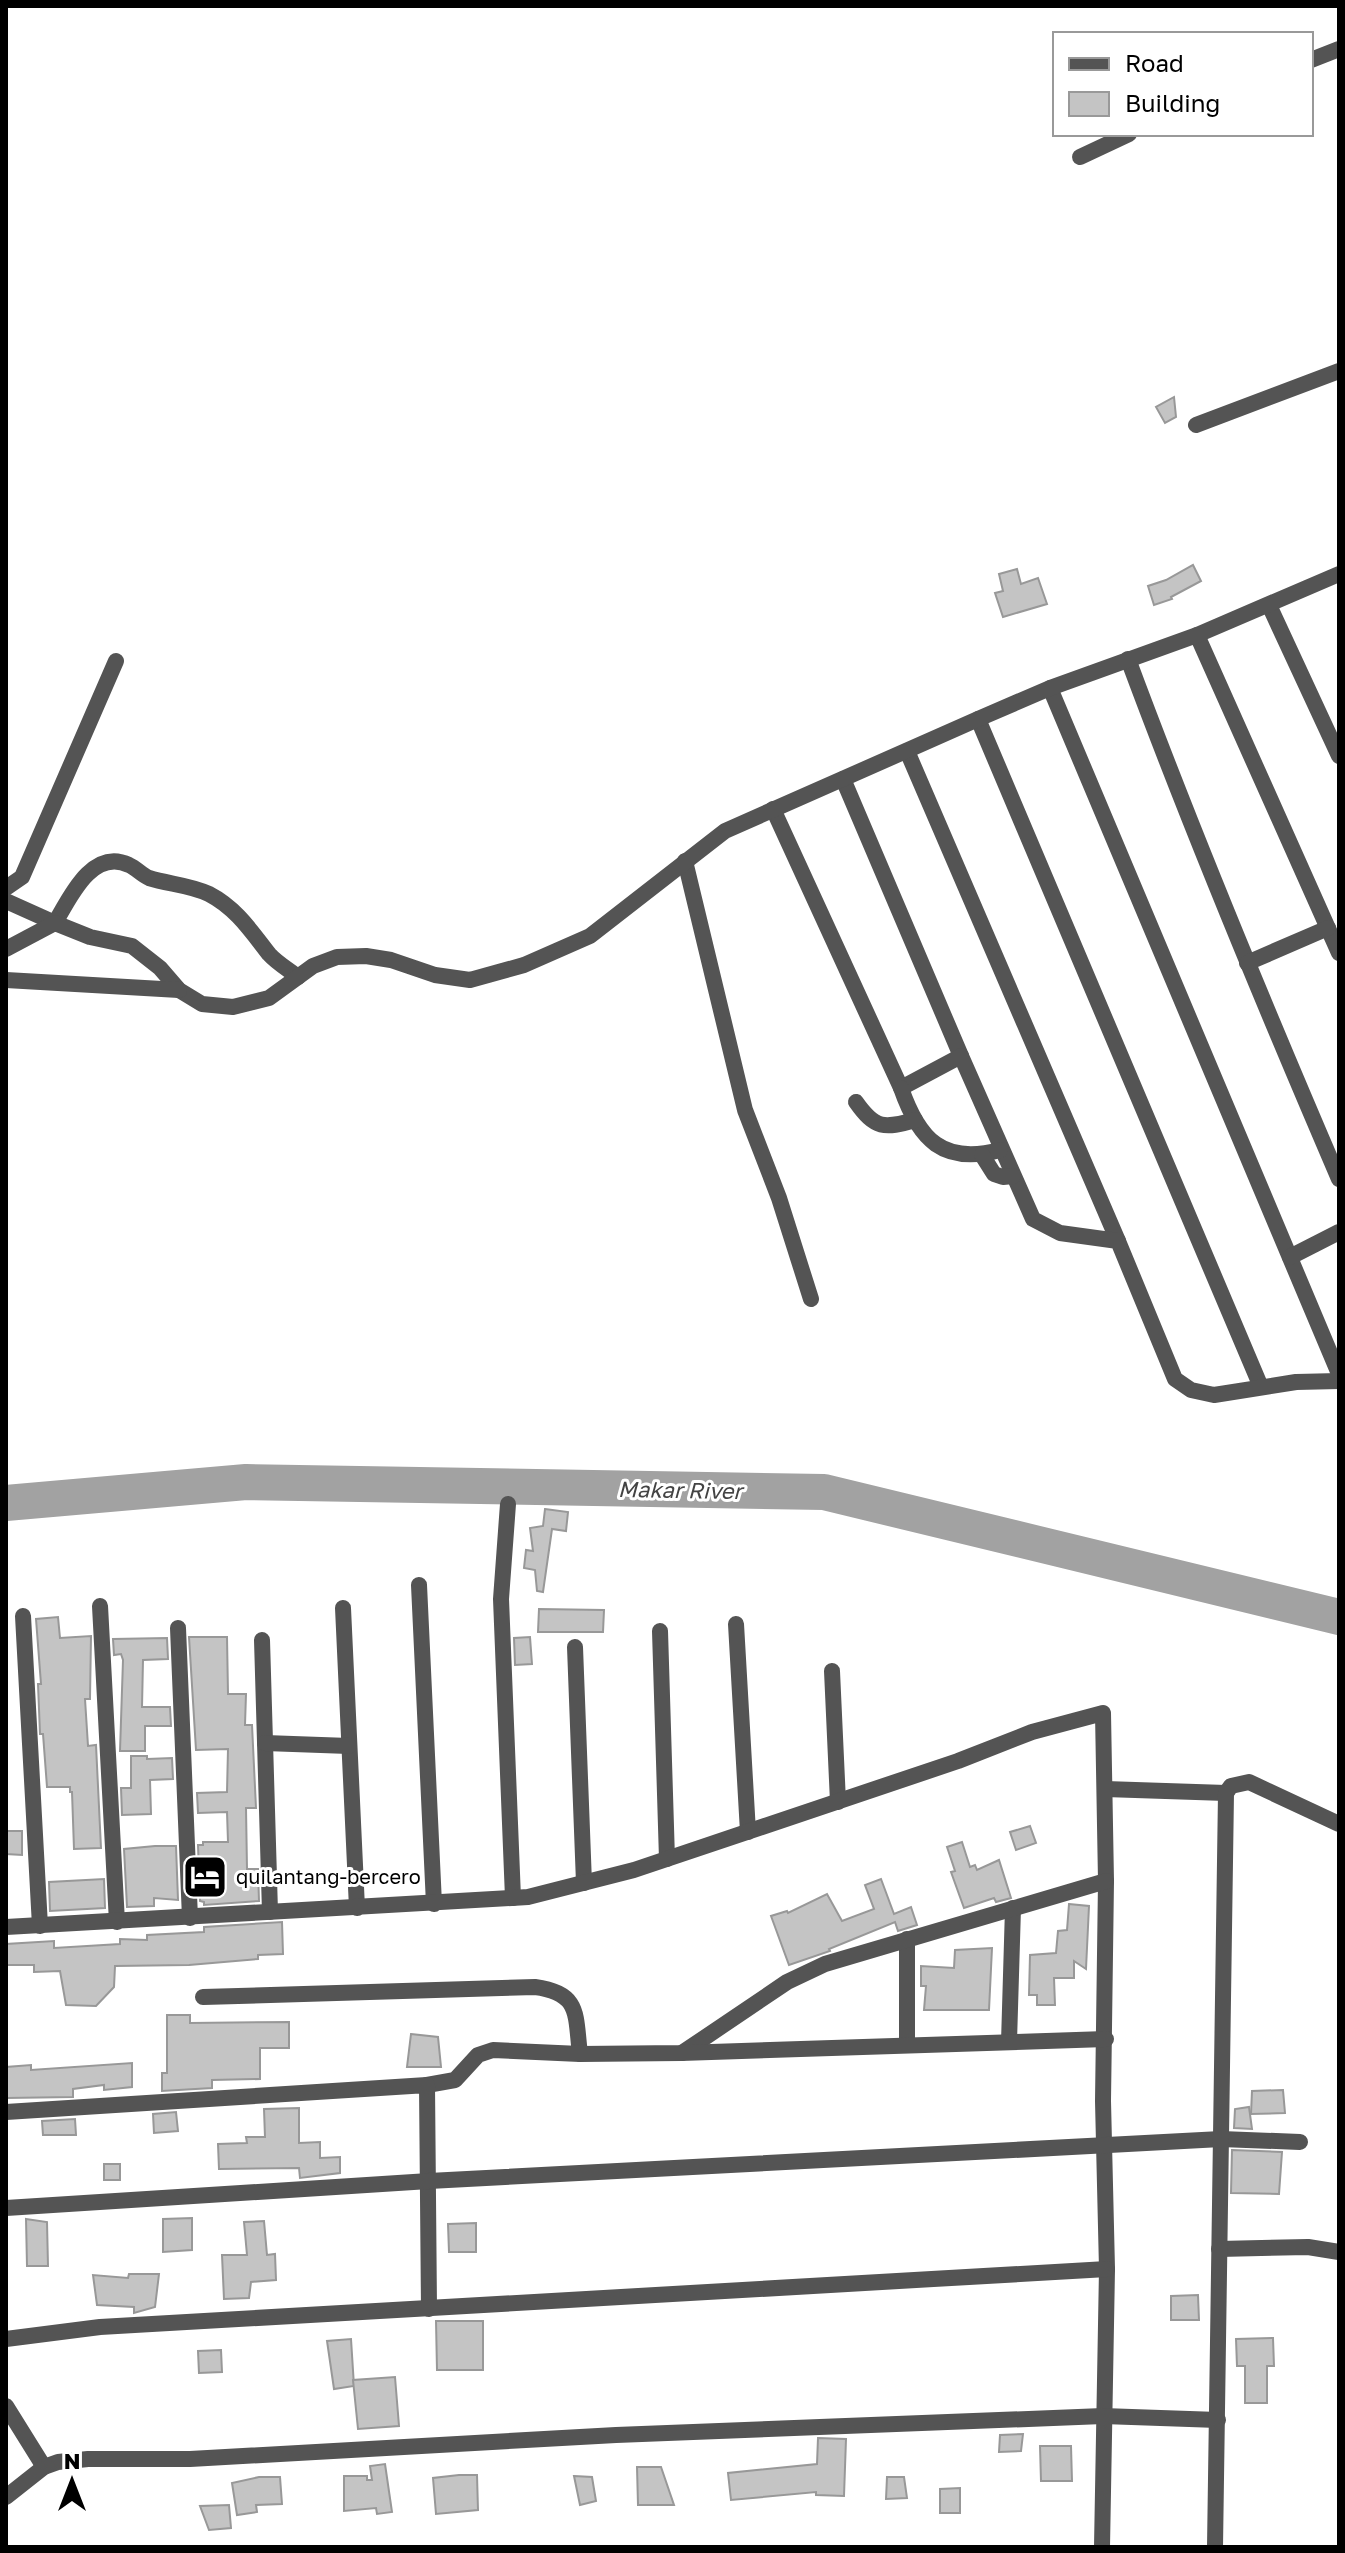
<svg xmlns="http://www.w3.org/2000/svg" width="1345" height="2553" font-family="'Golos Text',sans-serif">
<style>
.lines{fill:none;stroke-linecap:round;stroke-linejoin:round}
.river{stroke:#a2a2a2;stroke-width:36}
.building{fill:#c4c4c4;stroke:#989898;stroke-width:2}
.street{stroke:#545454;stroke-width:16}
.labels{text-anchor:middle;stroke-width:6;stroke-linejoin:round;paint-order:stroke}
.poi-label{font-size:20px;fill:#000;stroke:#fff;text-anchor:start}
.water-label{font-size:22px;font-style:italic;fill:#434343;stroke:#fff}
</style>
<rect width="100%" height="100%" fill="#fff"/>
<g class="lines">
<polyline class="river" points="6,1503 246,1482 824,1492 1339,1617"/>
</g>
<g class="building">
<polygon points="1174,397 1176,417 1165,423 1156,407"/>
<polygon points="1193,565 1201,581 1171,597 1172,599 1154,605 1148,586 1166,580"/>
<polygon points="1017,569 1021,584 1038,578 1047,604 1003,617 995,593 1003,591 999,574"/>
<polygon points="545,1509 568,1512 566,1531 552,1529 543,1592 537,1591 535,1570 524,1568 526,1550 533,1551 530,1528 543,1526"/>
<polygon points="539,1609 604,1610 603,1632 538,1632"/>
<polygon points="58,1617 60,1638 91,1636 90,1699 85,1699 88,1746 96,1745 101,1848 74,1849 72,1792 70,1792 70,1787 47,1787 43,1734 40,1734 38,1684 41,1684 36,1619"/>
<polygon points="189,1637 227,1637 228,1694 246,1694 245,1725 252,1725 256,1808 246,1808 247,1869 258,1869 259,1901 204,1905 204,1902 200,1901 198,1845 203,1845 203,1842 228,1842 227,1812 198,1813 197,1793 227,1792 228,1749 196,1750"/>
<polygon points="530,1637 532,1664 515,1665 514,1638"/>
<polygon points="167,1638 168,1659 143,1660 142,1707 170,1707 171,1726 145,1726 145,1751 120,1751 123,1660 121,1654 114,1655 113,1639"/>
<polygon points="131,1756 147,1756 147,1759 172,1758 173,1779 150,1780 151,1814 122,1815 121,1788 131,1788"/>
<polygon points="1030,1826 1036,1843 1016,1850 1010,1832"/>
<polygon points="6,1831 22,1831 22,1855 6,1854"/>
<polygon points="962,1842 970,1867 975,1865 977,1870 999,1860 1011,1898 996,1902 994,1898 964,1908 951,1872 955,1871 947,1847"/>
<polygon points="155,1846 176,1846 178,1900 154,1898 154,1906 127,1907 124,1849"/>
<polygon points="104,1879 105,1908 50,1911 49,1882"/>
<polygon points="881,1879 894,1914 911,1907 917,1925 898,1931 895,1922 829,1949 830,1951 789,1965 771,1916 787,1911 788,1913 827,1894 842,1921 874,1909 865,1885"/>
<polygon points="1069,1904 1089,1906 1086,1969 1074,1961 1074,1978 1054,1978 1055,2005 1037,2005 1037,1995 1029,1995 1030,1955 1056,1953 1058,1931 1067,1930"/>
<polygon points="282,1922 283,1954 258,1955 258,1959 189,1965 115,1966 114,1987 96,2006 66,2005 60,1971 34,1972 34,1965 6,1965 6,1944 54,1941 54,1948 120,1944 120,1939 147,1940 147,1935 204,1932 204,1927"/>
<polygon points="992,1948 989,2010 924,2010 926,1986 921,1986 921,1966 954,1968 955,1950"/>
<polygon points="167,2015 190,2015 190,2023 289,2022 289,2048 260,2048 260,2079 212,2080 212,2088 162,2091 162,2073 167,2073"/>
<polygon points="411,2034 438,2037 441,2067 407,2067"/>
<polygon points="132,2063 132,2087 104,2090 104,2085 73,2089 73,2097 6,2098 6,2067 31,2065 31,2070"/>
<polygon points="1283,2090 1285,2113 1251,2114 1252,2091"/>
<polygon points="1249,2107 1252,2129 1234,2128 1235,2109"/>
<polygon points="299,2108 299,2143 320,2142 320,2158 340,2157 340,2173 300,2178 299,2168 219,2169 218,2144 247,2143 246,2137 265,2137 264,2109"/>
<polygon points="176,2112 178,2131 154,2133 153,2114"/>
<polygon points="75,2119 76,2135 43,2135 42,2121"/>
<polygon points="1232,2150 1282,2152 1279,2194 1231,2193"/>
<rect x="104" y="2164" width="16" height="16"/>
<polygon points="192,2218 192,2250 163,2252 163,2219"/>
<polygon points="26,2219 47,2222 48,2266 27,2266"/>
<polygon points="264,2221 267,2255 275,2254 276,2280 251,2282 249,2298 224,2299 222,2255 247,2255 244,2222"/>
<polygon points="476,2223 476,2252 449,2252 448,2224"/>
<polygon points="129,2274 159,2274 155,2307 134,2313 134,2307 97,2305 93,2275 128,2278"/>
<polygon points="1198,2295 1199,2320 1171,2320 1171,2296"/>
<polygon points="436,2321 483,2321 483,2370 437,2370"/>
<polygon points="1273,2338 1274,2366 1267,2366 1267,2403 1245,2403 1245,2366 1237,2366 1236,2339"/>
<polygon points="351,2339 354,2386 334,2389 327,2341"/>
<polygon points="221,2350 222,2372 199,2373 198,2351"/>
<polygon points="395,2377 399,2426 358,2429 353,2380"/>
<polygon points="1023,2434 1021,2451 999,2452 1000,2435"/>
<polygon points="818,2438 846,2439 844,2496 816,2495 816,2492 731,2500 728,2473 817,2464"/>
<polygon points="1040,2446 1071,2446 1072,2481 1041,2481"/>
<polygon points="385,2464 392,2512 377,2514 376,2508 344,2511 344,2476 367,2476 367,2480 372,2480 370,2466"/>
<polygon points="637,2467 661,2467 674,2505 638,2505"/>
<polygon points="459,2475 477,2475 478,2510 436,2514 433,2478"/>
<polygon points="574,2476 592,2477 596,2501 580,2505"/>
<polygon points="259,2477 280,2477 282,2504 256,2505 257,2512 237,2515 232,2483"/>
<polygon points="887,2477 904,2477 907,2498 886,2499"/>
<polygon points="960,2488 960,2513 940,2513 940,2489"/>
<polygon points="229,2505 231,2528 209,2530 200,2506"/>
</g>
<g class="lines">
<g class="street">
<polyline points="1311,60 1339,49"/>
<polyline points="1080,157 1129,134"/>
<polyline points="1196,425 1339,371"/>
<polyline points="1269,605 1339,756"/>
<polyline points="1197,635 1339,953"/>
<path d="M1128,659C1193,834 1265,1007 1339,1179"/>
<polyline points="1050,688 1339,1374"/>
<polyline points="978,719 1261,1387"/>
<polyline points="907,751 1118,1241"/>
<polyline points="843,779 961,1056"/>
<polyline points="773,809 901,1088 961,1056 1033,1219 1060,1233 1118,1241 1175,1379 1191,1390 1214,1395 1296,1382 1339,1381"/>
<polyline points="685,861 745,1110 779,1198 811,1299"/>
<polyline points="6,888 22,877 116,661"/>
<path d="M6,901L55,923C69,899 92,847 129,865C136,868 142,875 149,878C168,884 191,885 209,894C236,908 251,931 269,954C277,963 289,970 298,977"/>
<polyline points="6,949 55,923 90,937 132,946 160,968 179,990 202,1004 233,1007 269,998 313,966 337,957 366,956 391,960 435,975 470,980 524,965 590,936 725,831 978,719 1050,688 1197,635 1339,574"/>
<polyline points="1247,963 1328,928"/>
<polyline points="6,980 179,990"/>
<path d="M901,1088C919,1140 943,1165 1000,1150"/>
<path d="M856,1102C875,1129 884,1129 915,1120"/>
<polyline points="982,1155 994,1174 1003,1177 1013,1176"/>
<polyline points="1290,1257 1339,1232"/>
<polyline points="508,1504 501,1599 513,1898"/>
<polyline points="419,1585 434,1904"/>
<polyline points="100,1606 117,1922"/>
<polyline points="343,1608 357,1908"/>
<polyline points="23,1616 40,1926"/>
<polyline points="736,1624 748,1832"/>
<polyline points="178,1628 190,1918"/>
<polyline points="660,1631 667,1859"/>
<polyline points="262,1640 270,1912"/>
<polyline points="575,1647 584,1883"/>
<polyline points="832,1671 838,1802"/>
<polyline points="265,1743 349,1746"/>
<polyline points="1105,1789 1226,1793"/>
<polyline points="6,1927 528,1897 634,1870 958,1761 1032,1732 1103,1713 1106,1881 1103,2101 1107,2269 1102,2547"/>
<polyline points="907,1939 907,2045"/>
<path d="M203,1997L535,1987C581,1993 575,2015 580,2054"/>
<polyline points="1009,2042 1013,1908"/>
<polyline points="682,2053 787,1982 825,1964 1106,1881"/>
<polyline points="427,2085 455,2080 478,2055 493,2050 580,2054 681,2053 1106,2039"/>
<polyline points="6,2112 427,2085 429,2309"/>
<polyline points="6,2208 429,2181 1221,2139 1300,2142"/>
<polyline points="1219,2249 1308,2247 1339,2252"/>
<polyline points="6,2339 100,2327 1107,2269"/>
<polyline points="6,2406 44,2467"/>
<polyline points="6,2497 44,2467 58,2462 88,2459 190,2459 616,2435 1103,2416 1218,2420"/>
<polyline points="1215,2547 1226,1793 1231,1786 1249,1782 1339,1824"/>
</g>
</g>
<defs>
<g id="hotel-square" transform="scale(2.3)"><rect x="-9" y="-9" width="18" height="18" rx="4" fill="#000" stroke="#fff"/><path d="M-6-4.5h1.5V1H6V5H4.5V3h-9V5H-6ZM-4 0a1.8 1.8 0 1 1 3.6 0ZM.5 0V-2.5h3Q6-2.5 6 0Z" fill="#fff"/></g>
</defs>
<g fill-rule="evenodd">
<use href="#hotel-square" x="205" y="1877"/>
</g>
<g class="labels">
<g class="poi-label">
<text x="236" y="1884">quilantang-bercero</text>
</g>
<g class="water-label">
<text transform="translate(680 1490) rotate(1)" y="8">Makar River</text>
</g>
</g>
<rect width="1345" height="2553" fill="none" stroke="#000000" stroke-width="16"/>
<rect x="1053" y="32" width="260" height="104" fill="#ffffff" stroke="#999999" stroke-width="2"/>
<rect x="1069" y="58" width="40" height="12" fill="#545454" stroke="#999999" stroke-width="2"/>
<text x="1125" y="72" font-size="24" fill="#000000">Road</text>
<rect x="1069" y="92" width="40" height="24" fill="#c4c4c4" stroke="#999999" stroke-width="2"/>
<text x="1125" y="112" font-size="24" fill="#000000">Building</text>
<g transform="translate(72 2481)" stroke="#ffffff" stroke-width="6" paint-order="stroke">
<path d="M0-6L14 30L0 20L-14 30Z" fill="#000000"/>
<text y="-12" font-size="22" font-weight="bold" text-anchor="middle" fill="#000000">N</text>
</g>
</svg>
